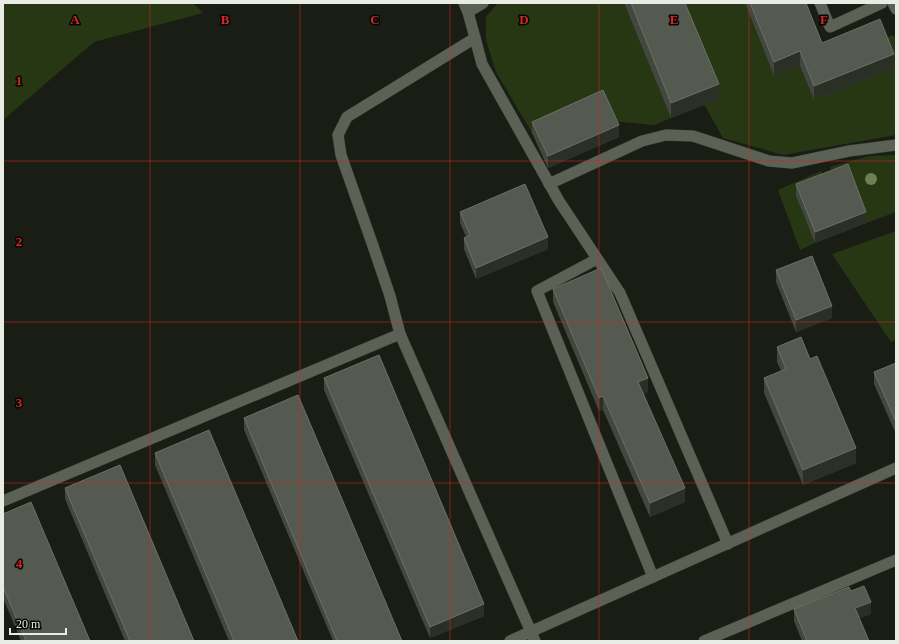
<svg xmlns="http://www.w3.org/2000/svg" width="899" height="644" font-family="Georgia,serif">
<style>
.green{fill:#283713}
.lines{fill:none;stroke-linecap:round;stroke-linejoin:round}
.service-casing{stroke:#33352f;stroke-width:12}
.service{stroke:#5c6156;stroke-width:11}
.tree{fill:#6c7f55}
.wall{fill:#43483f}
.shaded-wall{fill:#2b3026}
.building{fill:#555a50;stroke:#6c7168}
.grid{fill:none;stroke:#d62828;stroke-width:1;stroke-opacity:0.55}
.grid-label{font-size:13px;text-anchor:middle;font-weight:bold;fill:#d62828;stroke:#050704;stroke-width:3;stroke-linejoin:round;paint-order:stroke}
</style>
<rect width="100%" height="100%" fill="#191d14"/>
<g class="green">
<polygon points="3,3 193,3 203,13 94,42 3,120"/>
<polygon points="498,3 624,3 671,118 654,125 612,121 532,133 496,72 486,40 486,17"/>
<polygon points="679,3 745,3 774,76 800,66 814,100 882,39 893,35 896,38 896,135 783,155 723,138 704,104"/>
<polygon points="896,155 896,212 866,223 848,176 837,180 830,167 869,156"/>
<polygon points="821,171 826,184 797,196 815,243 800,250 778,190"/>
<polygon points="896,231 896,340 891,342 832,254"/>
</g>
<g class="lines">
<g class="service-casing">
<g id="service">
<polyline points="464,3 468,12 483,3"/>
<polyline points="820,3 830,27 882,3"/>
<polyline points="893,3 896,9"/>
<polyline points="468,12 482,64 559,201 620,293 728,544"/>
<polyline points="549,184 642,141 666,135 693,136 769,161 792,163 849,151 896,145"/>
<polyline points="597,259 537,291 653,577"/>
<polyline points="400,334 390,296 372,243 341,155 338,135 347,117 475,38"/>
<polyline points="3,501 400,334 535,641"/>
<polyline points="510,641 896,468"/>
<polyline points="704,641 896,560"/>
</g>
</g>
<use href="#service" class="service"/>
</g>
<circle class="tree" cx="871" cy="179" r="6"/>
<g class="wall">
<polygon points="624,3 685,3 719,99 671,118"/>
<polygon points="745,3 806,3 822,43 894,68 814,100 800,66 774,76"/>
<polygon points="532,122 619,137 548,168 532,133"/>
<polygon points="796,184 866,223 815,243 796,196"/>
<polygon points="460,212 548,249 476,279 464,249 464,238 466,237 460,223"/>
<polygon points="776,270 832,318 796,332 776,282"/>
<polygon points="553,289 648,392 644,394 685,502 650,517 603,410 599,411 553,302"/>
<polygon points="777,347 856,463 803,485 764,393 764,378 781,371 777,362"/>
<polygon points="896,363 896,434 874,384 874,372"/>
<polygon points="324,378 484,616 430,638 324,390"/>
<polygon points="244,418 402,641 333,641 244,430"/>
<polygon points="155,453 298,641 229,641 155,465"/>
<polygon points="65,488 194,641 125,641 65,499"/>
<polygon points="3,514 90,641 21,641 3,598"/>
<polygon points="794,609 871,614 859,618 869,641 802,641 794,621"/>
</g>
<g class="shaded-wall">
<polygon points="800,51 800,66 774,76 774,62"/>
<polygon points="894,54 894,68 814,100 814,86"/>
<polygon points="719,84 719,99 671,118 671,103"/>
<polygon points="619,125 619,137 548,168 548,156"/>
<polygon points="866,212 866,223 815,243 815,232"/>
<polygon points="548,237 548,249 476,279 476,268"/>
<polygon points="832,306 832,318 796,332 796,320"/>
<polygon points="648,378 648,392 638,396 638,382"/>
<polygon points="603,396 603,410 599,411 599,398"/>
<polygon points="856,448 856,463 803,485 803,470"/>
<polygon points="685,488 685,502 650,517 650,503"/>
<polygon points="871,602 871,614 855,620 855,608"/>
<polygon points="484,604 484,616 430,638 430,627"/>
</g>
<g class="building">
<polygon points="631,3 685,3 719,84 671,103"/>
<polygon points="750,3 806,3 822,43 880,19 894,54 814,86 800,51 774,62"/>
<polygon points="603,90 619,125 548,156 532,122"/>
<polygon points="848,164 866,212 815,232 796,184"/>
<polygon points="525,184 548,237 476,268 464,238 470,235 460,212"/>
<polygon points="812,256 832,306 796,320 776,270"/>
<polygon points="601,268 648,378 638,382 685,488 650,503 603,396 599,398 553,289"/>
<polygon points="801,337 810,359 817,356 856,448 803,470 764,378 786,369 777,347"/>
<polygon points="379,355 484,604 430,627 324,378"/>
<polygon points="896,363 896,422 874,372"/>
<polygon points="298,395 402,641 337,641 244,418"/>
<polygon points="209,430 298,641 234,641 155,453"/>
<polygon points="120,465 194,641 130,641 65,488"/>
<polygon points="31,502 90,641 26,641 3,587 3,514"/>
<polygon points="864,586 871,602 855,608 869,641 807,641 794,609 849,587 851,591"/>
</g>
<path class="grid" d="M150,3V641M300,3V641M450,3V641M599,3V641M749,3V641M3,161H896M3,322H896M3,483H896"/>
<g class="grid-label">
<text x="75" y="24">A</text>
<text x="225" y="24">B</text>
<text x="375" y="24">C</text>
<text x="524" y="24">D</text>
<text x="674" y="24">E</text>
<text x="824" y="24">F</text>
<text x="19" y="85">1</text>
<text x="19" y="246">2</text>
<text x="19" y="407">3</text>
<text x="19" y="568">4</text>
</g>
<rect width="899" height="644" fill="none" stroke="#e9ece5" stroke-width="8"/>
<path d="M10 628v6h56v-6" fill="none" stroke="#e9ece5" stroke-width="2"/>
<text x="16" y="628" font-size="12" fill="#e9ece5" stroke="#050704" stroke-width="3" paint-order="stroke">20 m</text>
</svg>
